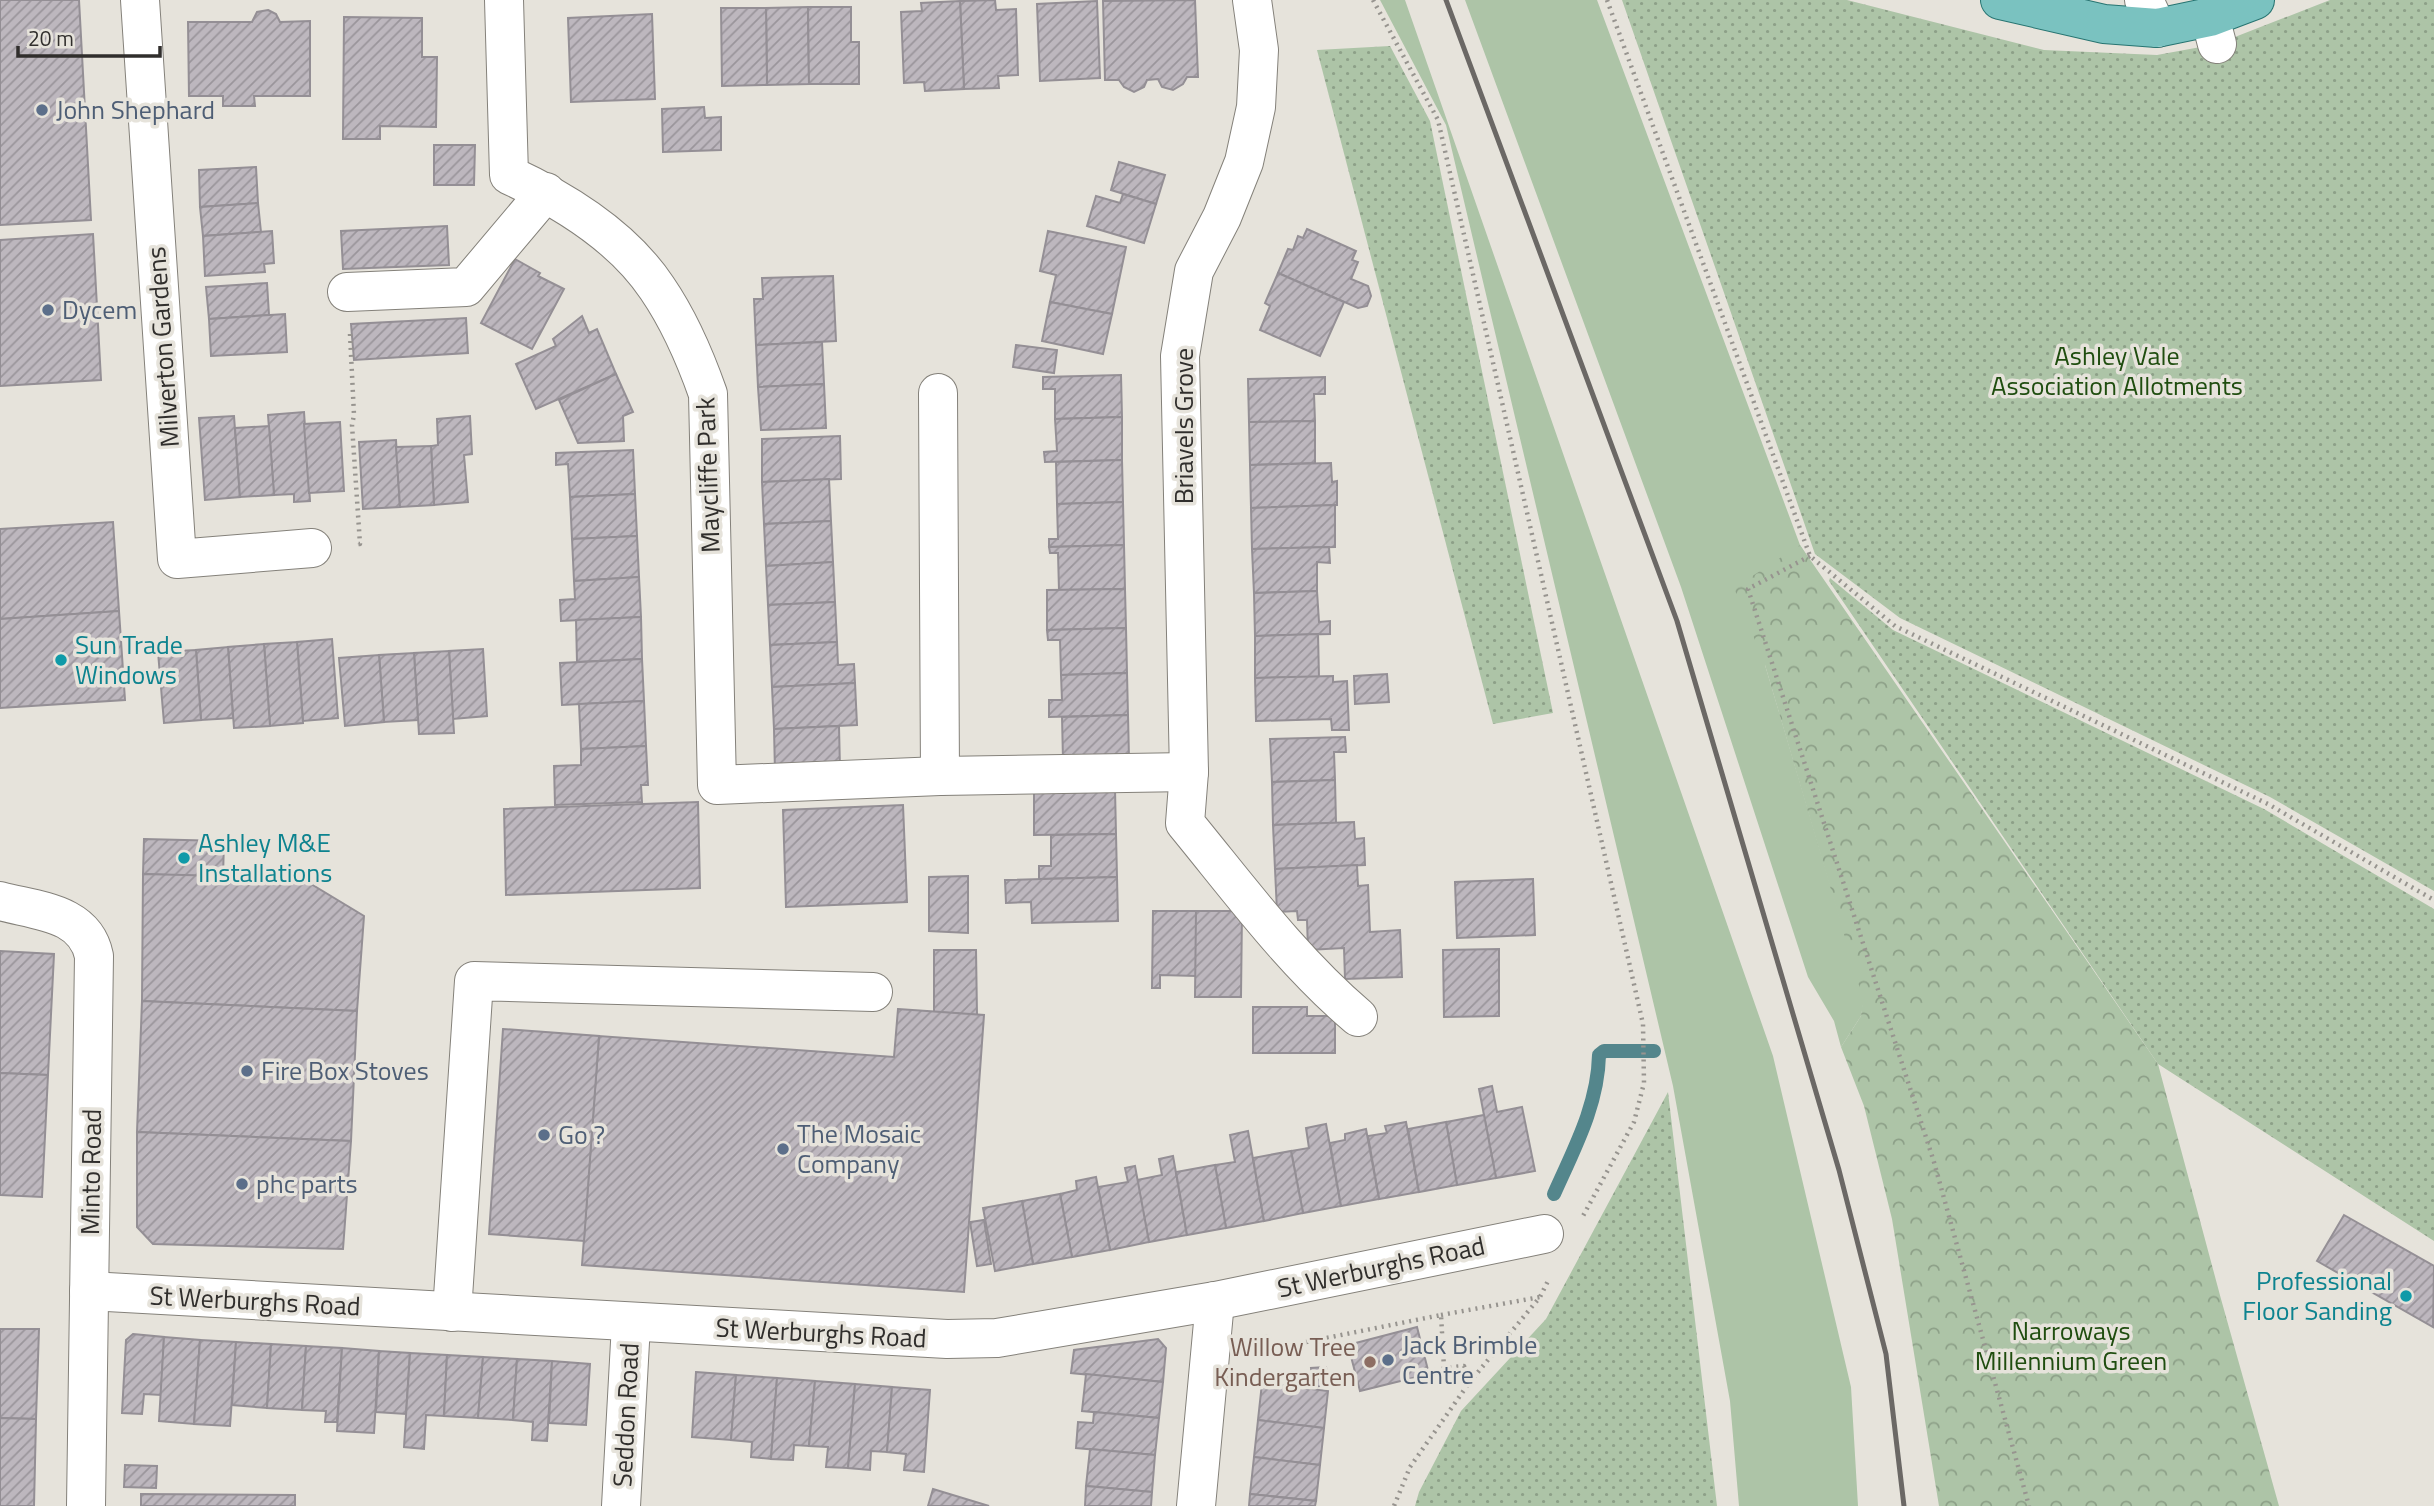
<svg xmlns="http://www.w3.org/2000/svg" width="2434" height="1506" font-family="'Titillium Web',sans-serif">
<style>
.grass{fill:#adc4a7}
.forest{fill:url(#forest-crowns)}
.garden{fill:url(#garden-dots)}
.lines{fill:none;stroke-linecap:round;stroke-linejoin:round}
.stream{stroke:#54868c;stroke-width:14}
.building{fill:url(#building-hatch);stroke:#948f95;stroke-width:2}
.minor-casing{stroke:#84817a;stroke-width:40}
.major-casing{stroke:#277471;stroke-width:40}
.path{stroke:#97948f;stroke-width:4.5;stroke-dasharray:2 5;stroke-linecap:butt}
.minor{stroke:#fff;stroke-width:38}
.major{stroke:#7ac2c0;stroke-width:38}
.rail{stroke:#6b6865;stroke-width:5}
.service-dot{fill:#5c6f8a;stroke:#e6e3db;stroke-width:2.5}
.culture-dot{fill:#0f9aa8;stroke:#e6e3db;stroke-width:2.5}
.education-dot{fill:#8d6e63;stroke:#e6e3db;stroke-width:2.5}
.labels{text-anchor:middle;stroke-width:7;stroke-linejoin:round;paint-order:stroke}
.service-label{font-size:26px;fill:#4e5e75;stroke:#e6e3db;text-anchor:start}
.street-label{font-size:26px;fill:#302e2c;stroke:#e6e3db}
.park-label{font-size:26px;fill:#1f4d0f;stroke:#e6e3db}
.culture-label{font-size:26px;fill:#0d838f;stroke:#e6e3db;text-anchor:start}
.education-label{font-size:26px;fill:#785e54;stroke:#e6e3db;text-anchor:end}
</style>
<defs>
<pattern id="forest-crowns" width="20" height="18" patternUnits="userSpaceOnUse" patternTransform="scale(1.75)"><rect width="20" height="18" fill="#adc4a7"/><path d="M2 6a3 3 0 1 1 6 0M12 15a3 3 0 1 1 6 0" fill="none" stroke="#8da088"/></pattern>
<pattern id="garden-dots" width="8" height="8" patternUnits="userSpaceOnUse" patternTransform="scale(1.75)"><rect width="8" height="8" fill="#adc4a7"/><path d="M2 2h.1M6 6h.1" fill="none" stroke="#8da088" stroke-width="1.8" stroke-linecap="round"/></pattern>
<pattern id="building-hatch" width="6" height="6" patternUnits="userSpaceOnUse" patternTransform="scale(1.75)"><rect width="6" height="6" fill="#bdb7be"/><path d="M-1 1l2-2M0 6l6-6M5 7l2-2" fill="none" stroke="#9a959b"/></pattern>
</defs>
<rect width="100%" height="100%" fill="#e6e3db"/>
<g class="grass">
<polygon points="1380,0 1405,0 1773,1056 1851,1387 1858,1506 1739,1506 1730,1401 1673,1086 1446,125"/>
<polygon points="1465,0 1597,0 1800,545 1826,586 1765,665 1864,999 1861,1016 1841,1047 1834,1021 1808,977 1681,587"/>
</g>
<polygon class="forest" points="1800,545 2158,1064 2221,1299 2279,1506 1939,1506 1892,1219 1864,1106 1841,1047 1861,1016 1863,999 1765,665 1734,588"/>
<g class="garden">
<polygon points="1622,0 1847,0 2044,50 2157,55 2217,44 2330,0 2434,0 2434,891 2270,797 1900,618 1815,554"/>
<polygon points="1390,46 1430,121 1553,713 1493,724 1317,50"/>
<polygon points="1830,578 1893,630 2264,809 2434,909 2434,1241 2158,1064 1829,581"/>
<polygon points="1668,1092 1717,1506 1415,1506 1419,1492 1461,1411 1546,1319"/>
</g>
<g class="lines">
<path class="stream" d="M1554,1194C1574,1149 1598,1105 1599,1055L1604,1051H1654"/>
</g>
<g class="building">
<polygon points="0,0 79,0 91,220 0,225"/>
<polygon points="995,0 996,10 1016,9 1018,75 998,76 999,88 964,89 960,1"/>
<polygon points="1195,0 1198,77 1187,77 1183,84 1173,90 1162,87 1158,79 1147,80 1144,87 1134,92 1124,87 1119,80 1105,80 1103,1"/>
<polygon points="960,1 964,89 925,91 924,82 904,83 901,12 922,11 921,3"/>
<polygon points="1097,1 1100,78 1040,81 1037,4"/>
<polygon points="808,7 809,84 767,85 766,8"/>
<polygon points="808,7 851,7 851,42 859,42 859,84 809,84"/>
<polygon points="721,8 766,8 767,85 722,86"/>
<polygon points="268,10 276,14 280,22 310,21 310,96 254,96 255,106 223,106 223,96 189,96 188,22 252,22 257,12"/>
<polygon points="652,14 655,99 571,102 568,18"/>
<polygon points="344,17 422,18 422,57 437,57 436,127 380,126 380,139 343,139"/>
<polygon points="704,107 705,118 721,117 721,150 663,152 662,109"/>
<polygon points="434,145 475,145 474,185 434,185"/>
<polygon points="1119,162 1165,175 1156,204 1111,190"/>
<polygon points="256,167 258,203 200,207 199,170"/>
<polygon points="1123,194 1156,204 1144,243 1087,226 1096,196 1120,203"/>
<polygon points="258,203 261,232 203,236 200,207"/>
<polygon points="447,226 449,265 343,269 341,231"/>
<polygon points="1307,229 1356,251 1352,260 1358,262 1351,279 1368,286 1371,296 1367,306 1358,308 1278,273 1288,249 1293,250 1298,236 1303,238"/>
<polygon points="272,231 274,263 264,264 265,272 205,276 203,236"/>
<polygon points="1048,231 1126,247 1112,314 1050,302 1056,275 1040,271"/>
<polygon points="93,234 101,380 0,386 0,240"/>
<polygon points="515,259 540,273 538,276 564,289 532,349 481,323"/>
<polygon points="1278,273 1344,302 1320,356 1260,330 1270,306 1265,303"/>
<polygon points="833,276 836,341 756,345 754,299 763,299 762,278"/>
<polygon points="267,283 269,315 209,319 206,287"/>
<polygon points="1050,302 1112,314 1103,354 1042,341"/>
<polygon points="285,314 287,352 211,356 209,319"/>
<polygon points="582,316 589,333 597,329 616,374 536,409 516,364 556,346 553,339"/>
<polygon points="466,318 468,353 354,360 351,324"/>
<polygon points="822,342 824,384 758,387 756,345"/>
<polygon points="1016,345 1057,350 1054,373 1013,367"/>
<polygon points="616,374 633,412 623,416 624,441 578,443 559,400"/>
<polygon points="1121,375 1122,417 1055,419 1055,389 1043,389 1043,377"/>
<polygon points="1325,377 1325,394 1314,394 1315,421 1249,422 1248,379"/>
<polygon points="824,384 826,428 761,430 758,387"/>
<polygon points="304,412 310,501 294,502 294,494 274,495 268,415"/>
<polygon points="234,416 240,497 205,500 199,418"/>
<polygon points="470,416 472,454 464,455 468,502 434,505 431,446 438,445 437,419"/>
<polygon points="1122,417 1122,460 1045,462 1044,452 1057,451 1055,419"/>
<polygon points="1315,421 1315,463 1250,465 1249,422"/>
<polygon points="340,422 344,491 309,493 304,424"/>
<polygon points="269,426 274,495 240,497 235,428"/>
<polygon points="840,436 841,479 762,482 762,439"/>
<polygon points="396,440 400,507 363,509 359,442"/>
<polygon points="431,446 434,505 400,507 396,447"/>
<polygon points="633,450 635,494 570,497 568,464 556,465 556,453"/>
<polygon points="1122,460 1123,502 1057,504 1056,462"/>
<polygon points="1331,463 1332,482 1337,481 1337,505 1251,508 1250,465"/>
<polygon points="829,479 831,521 764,524 762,482"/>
<polygon points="635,494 637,536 572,539 570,497"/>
<polygon points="1123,502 1124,545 1049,547 1049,539 1058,539 1057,504"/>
<polygon points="1335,505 1335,547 1252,549 1251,508"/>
<polygon points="831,521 833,562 766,566 764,524"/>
<polygon points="113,522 119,611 0,619 0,529"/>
<polygon points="637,536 639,577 574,581 572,539"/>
<polygon points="1124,545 1125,589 1059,590 1058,553 1050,553 1049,547"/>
<polygon points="1329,547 1330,563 1317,562 1317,591 1254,593 1252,549"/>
<polygon points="833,562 835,602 768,605 766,566"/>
<polygon points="639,577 641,617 561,621 560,600 575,599 574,581"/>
<polygon points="1125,589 1126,628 1047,630 1047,590"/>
<polygon points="1317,591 1319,622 1330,621 1330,634 1255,636 1254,593"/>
<polygon points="835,602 837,642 770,645 768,605"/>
<polygon points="119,611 125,700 0,708 0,619"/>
<polygon points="641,617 642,659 577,662 576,620"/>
<polygon points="1126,628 1127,673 1061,675 1060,640 1048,640 1047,630"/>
<polygon points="1318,634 1319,677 1255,678 1255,636"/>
<polygon points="332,639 338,718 303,721 297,642"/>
<polygon points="297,642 303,723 270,726 264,644"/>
<polygon points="837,642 838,665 854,664 855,683 772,687 770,645"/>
<polygon points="264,644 270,726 234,728 228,647"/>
<polygon points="228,647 233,718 201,720 196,650"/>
<polygon points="483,649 487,716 453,719 449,651"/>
<polygon points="196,650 201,720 164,723 158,652"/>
<polygon points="449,651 454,733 419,734 414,653"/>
<polygon points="414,653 418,720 384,722 379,655"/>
<polygon points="379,655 384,722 345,726 339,658"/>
<polygon points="642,659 644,701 562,705 560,663"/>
<polygon points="1127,673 1128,715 1049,717 1049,700 1062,700 1061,675"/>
<polygon points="1387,674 1389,702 1355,704 1354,676"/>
<polygon points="1333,676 1333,682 1347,681 1349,730 1332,730 1331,719 1256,721 1255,678"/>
<polygon points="855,683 857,725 774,729 772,687"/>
<polygon points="644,701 646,746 581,749 579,704"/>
<polygon points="1128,715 1129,758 1063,760 1062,717"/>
<polygon points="839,726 840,769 775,772 774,729"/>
<polygon points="1345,737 1346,752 1334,752 1335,780 1272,782 1270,739"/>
<polygon points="646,746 648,785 641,785 642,802 555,805 554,766 581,765 581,749"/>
<polygon points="1335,780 1336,823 1273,825 1272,782"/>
<polygon points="1115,789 1116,834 1034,835 1034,791"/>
<polygon points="698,802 700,888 506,895 504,809"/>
<polygon points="903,805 907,902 786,907 783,810"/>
<polygon points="1354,822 1355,839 1364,838 1365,865 1275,869 1273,825"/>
<polygon points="1116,834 1117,877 1039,879 1039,866 1051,866 1051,835"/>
<polygon points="144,839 224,841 223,877 143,874"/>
<polygon points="1357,865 1358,886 1368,885 1370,932 1400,930 1402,977 1345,979 1344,948 1308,950 1307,920 1298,920 1297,911 1277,912 1275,869"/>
<polygon points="143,874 301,878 364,916 357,1011 142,1001"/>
<polygon points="968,876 968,933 929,931 929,877"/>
<polygon points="1117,877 1118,921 1032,923 1031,902 1006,903 1005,880"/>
<polygon points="1533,879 1535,935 1457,938 1455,882"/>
<polygon points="1153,911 1196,911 1196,976 1160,975 1160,988 1152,988"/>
<polygon points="1196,911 1242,911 1241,997 1195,997"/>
<polygon points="1499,949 1499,1016 1444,1017 1443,950"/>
<polygon points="934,950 976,950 977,1015 934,1012"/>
<polygon points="0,951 54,954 48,1075 0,1073"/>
<polygon points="142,1001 357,1011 351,1141 137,1132"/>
<polygon points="1253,1007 1307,1007 1307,1016 1335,1016 1335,1053 1253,1053"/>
<polygon points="898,1009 984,1015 964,1292 582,1265 599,1036 894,1057"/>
<polygon points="503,1029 599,1036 584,1241 489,1234"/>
<polygon points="0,1073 48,1075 42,1197 0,1195"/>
<polygon points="1492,1086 1497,1112 1522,1107 1535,1171 1496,1178 1479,1089"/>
<polygon points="1484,1115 1496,1178 1457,1185 1446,1122"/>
<polygon points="1406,1122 1419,1192 1379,1199 1368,1136 1387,1133 1385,1126"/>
<polygon points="1446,1122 1457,1185 1419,1192 1408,1129"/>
<polygon points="1326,1124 1341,1206 1303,1213 1291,1151 1309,1148 1306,1128"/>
<polygon points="1366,1129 1379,1199 1341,1206 1330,1143 1345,1140 1345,1134"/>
<polygon points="1248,1131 1264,1221 1226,1228 1215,1165 1235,1162 1230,1135"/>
<polygon points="137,1132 351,1141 343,1249 153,1244 137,1227"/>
<polygon points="1291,1151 1303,1213 1264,1221 1253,1158"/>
<polygon points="1173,1156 1187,1235 1149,1242 1137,1180 1162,1175 1159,1159"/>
<polygon points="1215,1165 1226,1228 1187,1235 1176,1172"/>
<polygon points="1135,1166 1149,1242 1110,1250 1098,1187 1128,1182 1125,1168"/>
<polygon points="1096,1177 1110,1250 1072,1257 1060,1194 1077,1190 1076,1181"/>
<polygon points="1060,1194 1072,1257 1033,1264 1022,1201"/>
<polygon points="1022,1201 1033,1264 995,1271 983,1208"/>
<polygon points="2344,1215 2434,1266 2433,1327 2317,1261"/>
<polygon points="984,1220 991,1264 977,1266 970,1222"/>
<polygon points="1417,1327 1429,1374 1360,1391 1348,1345"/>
<polygon points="0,1329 39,1329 36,1419 0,1418"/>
<polygon points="133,1334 164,1337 161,1395 144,1394 142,1414 122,1413 126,1340"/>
<polygon points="164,1337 200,1340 194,1424 159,1421"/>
<polygon points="1158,1339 1166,1348 1163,1382 1071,1373 1074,1350"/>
<polygon points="200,1340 236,1342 230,1426 194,1424"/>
<polygon points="236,1342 271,1344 267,1408 232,1405"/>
<polygon points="271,1344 306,1346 302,1410 267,1408"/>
<polygon points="306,1346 342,1348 337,1422 325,1422 326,1411 302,1410"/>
<polygon points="342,1348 379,1351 374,1433 337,1431"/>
<polygon points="379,1351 410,1353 406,1414 376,1412"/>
<polygon points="410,1353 447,1355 444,1416 426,1415 424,1449 404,1447"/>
<polygon points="447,1355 483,1357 478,1418 444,1416"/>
<polygon points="483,1357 517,1359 513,1420 478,1418"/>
<polygon points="517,1359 552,1361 547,1441 532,1440 533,1422 513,1420"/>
<polygon points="552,1361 590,1364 586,1425 549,1423"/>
<polygon points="1326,1367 1329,1385 1313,1387 1311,1368"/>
<polygon points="696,1372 736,1375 731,1440 692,1437"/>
<polygon points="1086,1374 1163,1382 1159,1418 1082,1411"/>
<polygon points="736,1375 777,1378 771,1459 751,1457 752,1442 731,1440"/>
<polygon points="777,1378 815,1381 809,1446 794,1445 793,1460 771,1459"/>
<polygon points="815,1381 855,1384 848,1468 826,1467 828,1447 809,1446"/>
<polygon points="1262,1383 1328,1391 1324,1428 1258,1420"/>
<polygon points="855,1384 892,1387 887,1452 871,1451 870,1470 848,1468"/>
<polygon points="892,1387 930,1390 924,1472 904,1470 906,1454 887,1452"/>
<polygon points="1094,1412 1159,1418 1155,1455 1076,1448 1078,1422 1093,1423"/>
<polygon points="0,1418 36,1419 34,1506 0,1506"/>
<polygon points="1258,1420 1324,1428 1320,1465 1254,1457"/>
<polygon points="1090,1449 1155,1455 1152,1492 1086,1486"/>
<polygon points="1254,1457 1320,1465 1316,1501 1250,1494"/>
<polygon points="125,1465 157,1466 156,1488 124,1487"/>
<polygon points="1086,1486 1152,1492 1151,1506 1085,1506"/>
<polygon points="933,1489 989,1506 928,1506"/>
<polygon points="141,1494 295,1495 295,1506 141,1506"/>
<polygon points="1250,1494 1316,1501 1315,1506 1249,1506"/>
</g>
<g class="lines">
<g class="minor-casing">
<g id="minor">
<polyline points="140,0 177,559 312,548"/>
<path d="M504,0L509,175C563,200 623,237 657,288C679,320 695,357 708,394L717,785L940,776L1189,772"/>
<path d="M1252,0L1259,50L1256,107L1244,162L1222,217L1194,271L1180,356L1189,772L1185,823C1240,890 1292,961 1358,1017"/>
<polyline points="2144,0 2157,28"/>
<polyline points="2210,17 2217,44"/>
<polyline points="347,292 466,287 546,192"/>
<polyline points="938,393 940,776"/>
<path d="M0,901C37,911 85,912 94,956L86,1506"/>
<polyline points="89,1291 947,1339 997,1338 1215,1301 1544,1234"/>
<polyline points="452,1312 474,981 873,992"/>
<polyline points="621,1506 631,1324"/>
<polyline points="1196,1506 1215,1301"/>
</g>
</g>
<g class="major-casing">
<polyline id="major" points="2000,0 2104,24 2157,28 2210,17 2255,0"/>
</g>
<g class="path">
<polyline points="1373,0 1438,120 1643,1024 1644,1083 1634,1122 1583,1216"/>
<polyline points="1607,0 1810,556 1895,626 2268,804 2434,900"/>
<polyline points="350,334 354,415 352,425 360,544 355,544"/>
<polyline points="1810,556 1748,589 1934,1162 2029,1506"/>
<polyline points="1441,1315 1540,1297"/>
<polyline points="1265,1335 1266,1350 1441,1315 1444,1368 1464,1366 1469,1383 1410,1467 1394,1506"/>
<polyline points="1469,1383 1540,1297 1549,1279"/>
</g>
<use href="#minor" class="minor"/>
<use href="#major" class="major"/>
<polyline class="rail" points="1446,0 1677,621 1839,1170 1886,1354 1904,1506"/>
</g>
<g class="service-dot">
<circle cx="42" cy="110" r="7"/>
<circle cx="48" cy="310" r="7"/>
<circle cx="247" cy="1071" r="7"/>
<circle cx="544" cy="1135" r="7"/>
<circle cx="783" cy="1149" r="7"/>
<circle cx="242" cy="1184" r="7"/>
<circle cx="1388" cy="1360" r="7"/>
</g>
<g class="culture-dot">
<circle cx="61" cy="660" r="7"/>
<circle cx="184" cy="858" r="7"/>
<circle cx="2406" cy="1296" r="7"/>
</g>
<circle class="education-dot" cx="1370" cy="1362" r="7"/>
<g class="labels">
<g class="service-label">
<text x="56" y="119">John Shephard</text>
<text x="62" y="319">Dycem</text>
<text x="261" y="1080">Fire Box Stoves</text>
<text x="797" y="1143">The Mosaic<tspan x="797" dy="30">Company</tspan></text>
<text x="558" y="1144">Go ?</text>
<text x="256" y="1193">phc parts</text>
<text x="1402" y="1354">Jack Brimble<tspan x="1402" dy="30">Centre</tspan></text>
</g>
<g class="street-label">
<text transform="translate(163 347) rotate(-94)" y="9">Milverton Gardens</text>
<text transform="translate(1184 426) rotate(-90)" y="9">Briavels Grove</text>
<text transform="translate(708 475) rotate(-92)" y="9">Maycliffe Park</text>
<text transform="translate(91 1172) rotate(-89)" y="9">Minto Road</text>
<text transform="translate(1381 1267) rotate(-12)" y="9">St Werburghs Road</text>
<text transform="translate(255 1301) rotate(3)" y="9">St Werburghs Road</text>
<text transform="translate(821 1333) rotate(3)" y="9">St Werburghs Road</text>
<text transform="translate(626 1415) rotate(-87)" y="9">Seddon Road</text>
</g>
<g class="park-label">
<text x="2117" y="365">Ashley Vale<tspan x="2117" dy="30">Association Allotments</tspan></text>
<text x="2071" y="1340">Narroways<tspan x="2071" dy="30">Millennium Green</tspan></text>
</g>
<g class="culture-label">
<text x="75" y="654">Sun Trade<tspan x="75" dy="30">Windows</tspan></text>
<text x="198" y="852">Ashley M&amp;E<tspan x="198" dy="30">Installations</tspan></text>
<text x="2392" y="1290" text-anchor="end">Professional<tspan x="2392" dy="30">Floor Sanding</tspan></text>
</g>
<g class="education-label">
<text x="1356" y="1356">Willow Tree<tspan x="1356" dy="30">Kindergarten</tspan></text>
</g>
</g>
<path d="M18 46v10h142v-10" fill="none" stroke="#302e2c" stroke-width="3.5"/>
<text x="28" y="46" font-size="21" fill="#302e2c" stroke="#e6e3db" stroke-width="5" paint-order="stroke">20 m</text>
</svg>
